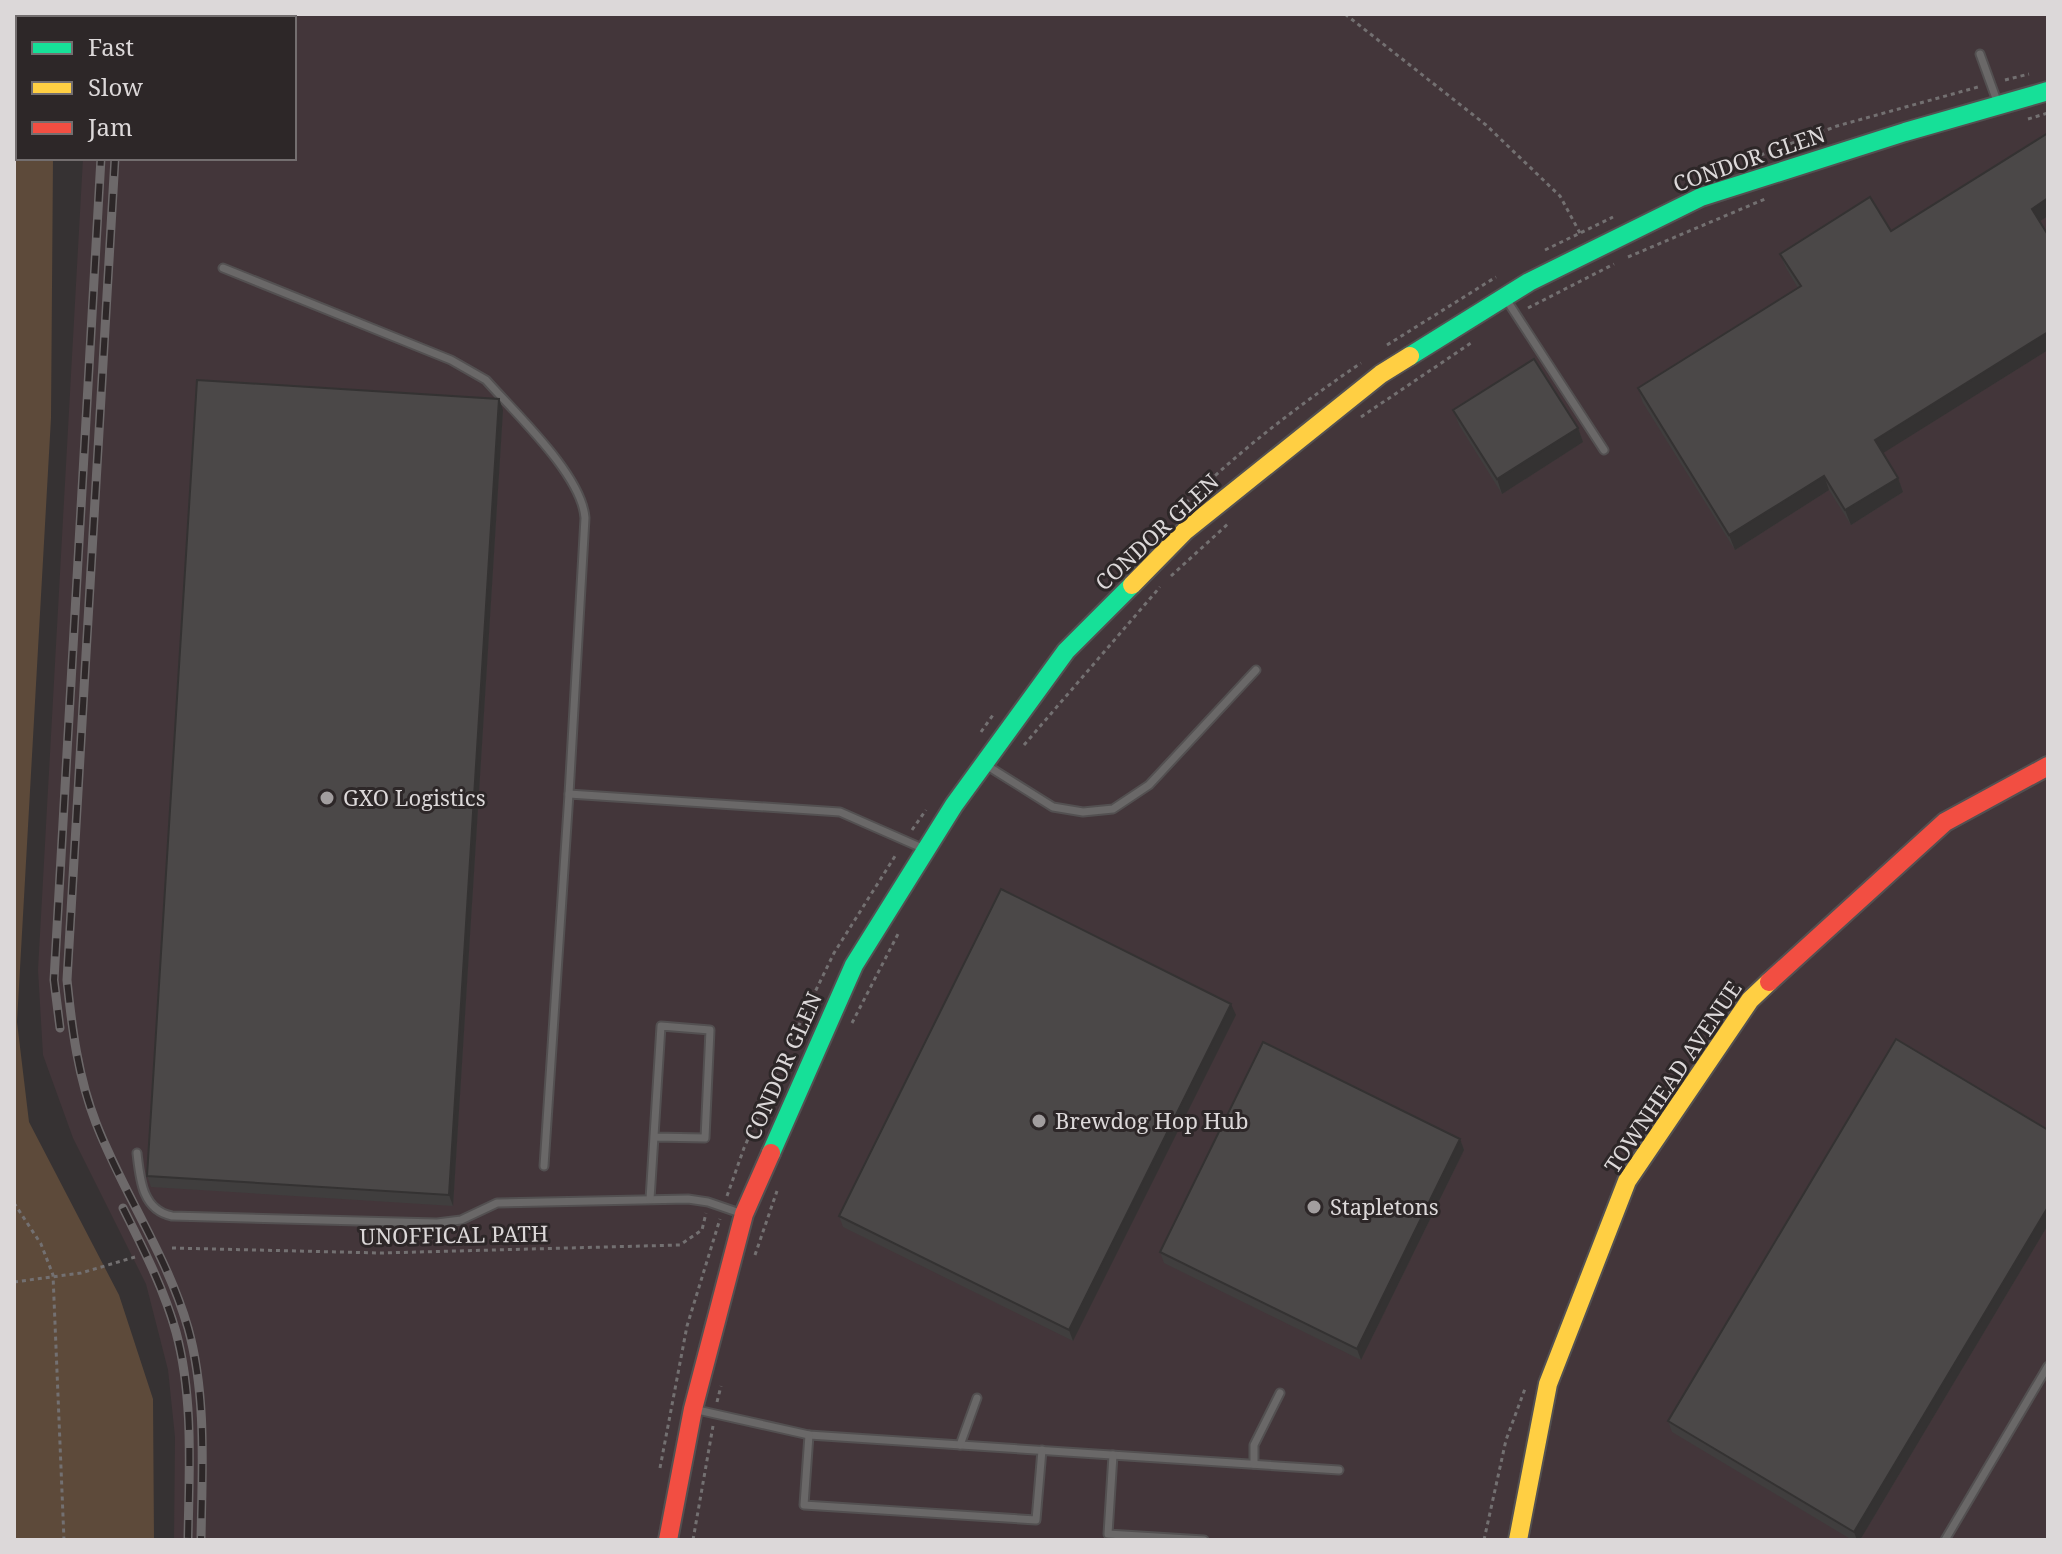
<svg xmlns="http://www.w3.org/2000/svg" width="2062" height="1554" font-family="'Noto Serif',serif">
<style>
.built{fill:#43363a}
.green{fill:#5d4a3a}
.lines{fill:none;stroke-linecap:round;stroke-linejoin:round}
.lane-casing{stroke:#535051;stroke-width:11}
.fast-casing{stroke:#535051;stroke-width:22}
.slow-casing{stroke:#535051;stroke-width:22}
.jam-casing{stroke:#535051;stroke-width:22}
.path{stroke:#737071;stroke-width:3;stroke-dasharray:4 4;stroke-linecap:butt}
.lane{stroke:#6a6868;stroke-width:7}
.fast{stroke:#16e098;stroke-width:18}
.slow{stroke:#ffcf43;stroke-width:18}
.jam{stroke:#f24e42;stroke-width:18}
.rail-casing{stroke:#6d696a;stroke-width:9}
.rail{stroke:#2d2728;stroke-width:6;stroke-dasharray:18;stroke-linecap:butt}
.wall{fill:#403e3e}
.shaded-wall{fill:#343232}
.building{fill:#4b4848;stroke:#343232;stroke-width:2}
.poi-dot{fill:#a29e9f;stroke:#2d2728;stroke-width:3}
.labels{text-anchor:middle;stroke-width:6;stroke-linejoin:round;paint-order:stroke}
.street-label{font-size:22px;fill:#dcd8d9;stroke:#2d2728}
.poi-label{font-size:22px;fill:#dcd8d9;stroke:#2d2728;text-anchor:start}
</style>
<rect width="100%" height="100%" fill="#363233"/>
<polygon class="built" points="91,14 2048,14 2048,1540 174,1540 175,1437 168,1370 146,1284 73,1138 43,1055 38,970 83,158 294,158 294,18 91,18"/>
<polygon class="green" points="14,14 62,14 61,18 18,18 18,158 53,158 51,418 17,1022 29,1122 119,1295 153,1399 154,1540 14,1540"/>
<g class="lines">
<g class="lane-casing">
<g id="lane">
<polyline points="1980,54 1997,101"/>
<path d="M223,268L451,360L486,380C515,413 582,475 585,518L569,794"/>
<polyline points="1506,299 1604,450"/>
<polyline points="986,765 1053,807 1083,812 1113,809 1149,785 1256,670"/>
<path d="M137,1153C140,1179 142,1210 172,1216L437,1223L461,1220L497,1203L688,1199L708,1202L740,1213"/>
<polyline points="544,1166 569,794 840,812 922,848"/>
<polyline points="650,1199 661,1026 710,1030 705,1138 655,1137"/>
<polyline points="693,1409 809,1435 1339,1470"/>
<polyline points="809,1435 804,1505 1036,1520 1042,1450"/>
<polyline points="960,1445 977,1398"/>
<polyline points="1113,1455 1108,1534 1204,1540"/>
<polyline points="1254,1464 1254,1445 1280,1393"/>
<polyline points="1945,1540 2048,1366"/>
</g>
</g>
<g class="fast-casing">
<g id="fast">
<polyline points="1410,356 1529,282 1701,197 1905,132 2048,91"/>
<polyline points="771,1153 854,965 954,805 1066,651 1132,585"/>
</g>
</g>
<g class="slow-casing">
<g id="slow">
<polyline points="1132,585 1185,531 1381,374 1410,356"/>
<polyline points="1518,1540 1548,1384 1627,1181 1750,1000 1769,982"/>
</g>
</g>
<g class="jam-casing">
<g id="jam">
<polyline points="1769,982 1945,822 2048,766"/>
<polyline points="668,1540 693,1409 744,1214 771,1153"/>
</g>
</g>
<g class="path">
<polyline points="1345,14 1486,125 1560,196 1580,233"/>
<polyline points="2005,80 2029,74"/>
<polyline points="2028,119 2048,113"/>
<polyline points="1753,158 1837,126 1978,87"/>
<polyline points="1545,250 1613,217"/>
<polyline points="1628,257 1765,199"/>
<polyline points="1528,308 1614,264"/>
<polyline points="1387,345 1496,277"/>
<polyline points="1361,417 1471,343"/>
<path d="M1186,503C1240,450 1299,405 1361,363"/>
<polyline points="1171,576 1230,522"/>
<polyline points="981,732 993,715"/>
<polyline points="1024,745 1160,587"/>
<polyline points="912,830 926,810"/>
<polyline points="852,1023 898,934"/>
<polyline points="727,1196 744,1148 798,1027 834,953 897,853"/>
<polyline points="14,1203 41,1244 53,1275 64,1540"/>
<polyline points="172,1248 381,1253 680,1245 702,1230 706,1213"/>
<polyline points="755,1255 777,1191"/>
<polyline points="14,1282 81,1273 135,1257"/>
<polyline points="717,1402 721,1386"/>
<polyline points="660,1468 687,1326 720,1219"/>
<polyline points="693,1540 713,1426"/>
<polyline points="1484,1540 1506,1440 1526,1386"/>
</g>
<use href="#lane" class="lane"/>
<use href="#fast" class="fast"/>
<use href="#slow" class="slow"/>
<use href="#jam" class="jam"/>
<g class="rail-casing">
<g id="rail">
<polyline points="109,18 110,14"/>
<polyline points="123,18 124,14"/>
<path d="M115,158L67,980C72,1029 78,1077 96,1123C123,1193 167,1255 188,1328C207,1396 202,1470 201,1540"/>
<polyline points="60,1028 54,980 101,158"/>
<path d="M123,1208C143,1248 164,1289 176,1332C194,1399 189,1472 188,1540"/>
</g>
</g>
<use href="#rail" class="rail"/>
</g>
<g class="wall">
<polygon points="2048,216 2040,221 2048,235 2048,350 1883,453 1898,478 1903,492 1851,525 1829,490 1735,550 1643,403 1638,388 1798,288 1786,268 1780,254 1891,231"/>
<polygon points="499,399 503,410 453,1206 151,1187 147,1176"/>
<polygon points="1453,410 1578,428 1583,442 1502,494 1459,425"/>
<polygon points="1236,1015 1073,1341 843,1227 839,1216"/>
<polygon points="2048,1130 2048,1225 1860,1540 1852,1540 1672,1432 1668,1421"/>
<polygon points="1460,1139 1464,1150 1361,1360 1164,1263 1160,1252"/>
</g>
<g class="shaded-wall">
<polygon points="2048,198 2048,216 2037,223 2032,209"/>
<polygon points="2048,332 2048,350 1880,455 1875,440"/>
<polygon points="499,399 503,410 453,1206 449,1195"/>
<polygon points="1578,428 1583,442 1502,494 1497,479"/>
<polygon points="1824,476 1829,490 1735,550 1729,535"/>
<polygon points="1898,478 1903,492 1851,525 1845,510"/>
<polygon points="1231,1004 1236,1015 1073,1341 1069,1330"/>
<polygon points="1460,1139 1464,1150 1361,1360 1357,1349"/>
<polygon points="2048,1207 2048,1225 1860,1540 1857,1540 1854,1532"/>
</g>
<g class="building">
<polygon points="2048,133 2048,198 2032,209 2048,235 2048,332 1875,440 1898,478 1845,510 1824,476 1729,535 1638,388 1801,286 1780,254 1870,197 1891,231"/>
<polygon points="1534,359 1578,428 1497,479 1453,410"/>
<polygon points="197,380 499,399 449,1195 147,1176"/>
<polygon points="1001,889 1231,1004 1069,1330 839,1216"/>
<polygon points="1896,1039 2048,1130 2048,1207 1854,1532 1668,1421"/>
<polygon points="1263,1042 1460,1139 1357,1349 1160,1252"/>
</g>
<g class="poi-dot">
<circle cx="327" cy="798" r="8"/>
<circle cx="1039" cy="1121" r="8"/>
<circle cx="1314" cy="1207" r="8"/>
</g>
<g class="labels">
<g class="street-label">
<text transform="translate(1749 159) rotate(-19)" y="8">CONDOR GLEN</text>
<text transform="translate(1157 532) rotate(-43)" y="8">CONDOR GLEN</text>
<text transform="translate(783 1066) rotate(-66)" y="8">CONDOR GLEN</text>
<text transform="translate(1673 1077) rotate(-56)" y="8">TOWNHEAD AVENUE</text>
<text transform="translate(454 1235) rotate(-1)" y="8">UNOFFICAL PATH</text>
</g>
<g class="poi-label">
<text x="343" y="806">GXO Logistics</text>
<text x="1055" y="1129">Brewdog Hop Hub</text>
<text x="1330" y="1215">Stapletons</text>
</g>
</g>
<rect width="2062" height="1554" fill="none" stroke="#dcd8d9" stroke-width="32"/>
<rect x="16" y="16" width="280" height="144" fill="#2d2728" stroke="#736e6f" stroke-width="2"/>
<rect x="32" y="42" width="40" height="12" fill="#16e098" stroke="#736e6f" stroke-width="2"/>
<text x="88" y="56" font-size="24" fill="#dcd8d9">Fast</text>
<rect x="32" y="82" width="40" height="12" fill="#ffcf43" stroke="#736e6f" stroke-width="2"/>
<text x="88" y="96" font-size="24" fill="#dcd8d9">Slow</text>
<rect x="32" y="122" width="40" height="12" fill="#f24e42" stroke="#736e6f" stroke-width="2"/>
<text x="88" y="136" font-size="24" fill="#dcd8d9">Jam</text>
</svg>
